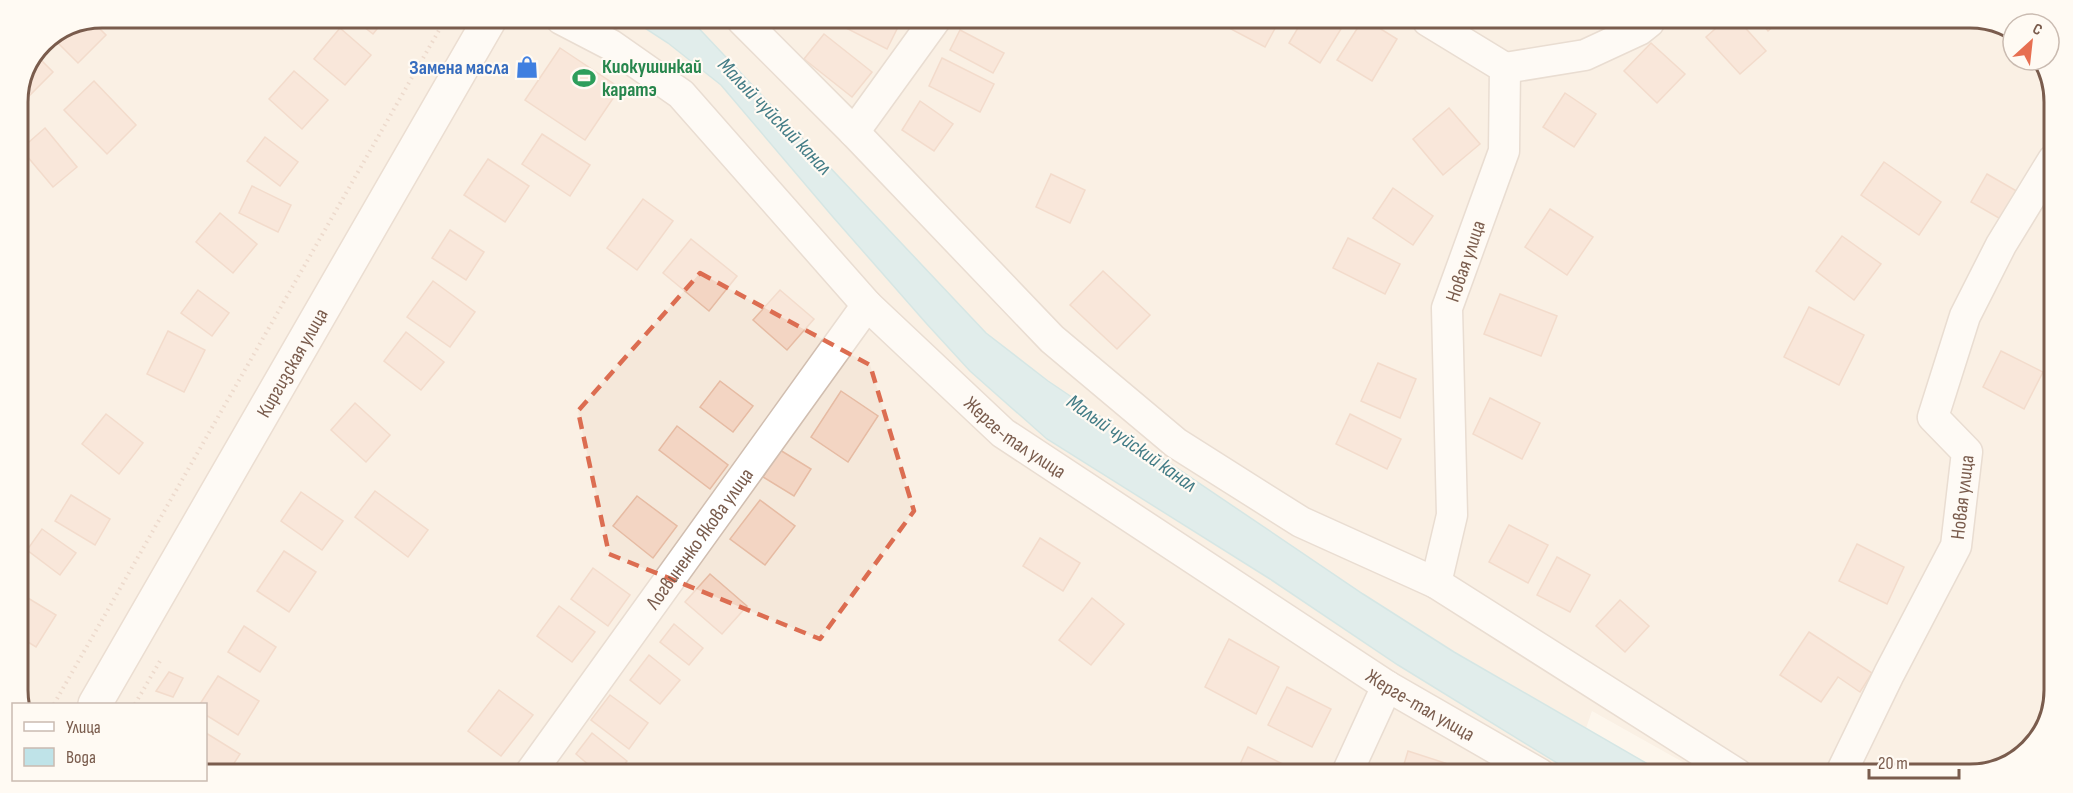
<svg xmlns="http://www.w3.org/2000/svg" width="2073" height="793" font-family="'Sofia Sans Condensed',sans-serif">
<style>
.residential{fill:#f5e8da}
.water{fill:#bfe3e8;stroke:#a5d3da;stroke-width:1.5}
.building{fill:#f3d5c3;stroke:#e6bba3;stroke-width:1.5}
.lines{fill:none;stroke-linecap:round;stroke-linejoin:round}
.minor-casing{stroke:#d1beb0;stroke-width:33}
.secondary-casing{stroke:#d6c0b0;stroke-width:36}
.path{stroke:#d9b8a5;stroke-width:4;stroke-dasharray:1.5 4.5;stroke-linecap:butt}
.minor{stroke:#fff;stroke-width:30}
.secondary{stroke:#fff;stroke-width:33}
.marked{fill:none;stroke:#dc6d51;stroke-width:4.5;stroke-dasharray:12 8;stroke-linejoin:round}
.labels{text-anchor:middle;stroke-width:4.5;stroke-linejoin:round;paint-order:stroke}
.leisure-label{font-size:20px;font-weight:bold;fill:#27864d;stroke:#fffaf3;text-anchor:start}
.shop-label{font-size:20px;font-weight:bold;fill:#366cbe;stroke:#fffaf3;text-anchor:end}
.street-label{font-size:20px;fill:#7a5c4d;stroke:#fffaf3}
.water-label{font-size:21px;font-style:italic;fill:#437c86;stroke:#fffaf3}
.rim{fill:none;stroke:#7a5c4d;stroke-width:3}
</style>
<rect width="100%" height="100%" fill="#fdf6ec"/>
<polygon class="residential" points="102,18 1998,23 2013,33 2013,60 2041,60 2055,96 2050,718 2018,761 1971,775 1704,774 1592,711 1570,774 206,771 206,704 21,704 18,697 18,97 43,42"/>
<polygon class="water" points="631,19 690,19 986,333 1048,381 1363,594 1454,652 1665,774 1575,774 1398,665 1270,579 1047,439 970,371 926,323 833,217 721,85 668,43"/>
<g class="building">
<polygon points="354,19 385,19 373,34"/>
<polygon points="848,20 894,20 900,23 887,49 844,27"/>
<polygon points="1233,21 1279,21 1265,47 1229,28"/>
<polygon points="1302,21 1328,21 1341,29 1320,63 1289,43"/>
<polygon points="1362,21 1368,21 1397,39 1372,81 1337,60"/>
<polygon points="93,22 106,35 78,63 53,38"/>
<polygon points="1723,22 1740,22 1766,51 1740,74 1706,37"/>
<polygon points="1761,22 1778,22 1768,31"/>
<polygon points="340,28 371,55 345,85 314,59"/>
<polygon points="960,30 1004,53 993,73 950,50"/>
<polygon points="824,34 872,72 852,97 804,59"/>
<polygon points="1651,43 1685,74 1657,103 1624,71"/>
<polygon points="560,48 620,88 585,140 525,100"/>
<polygon points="37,56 53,72 21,104 18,102 18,97"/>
<polygon points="942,58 994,84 980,112 929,86"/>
<polygon points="294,71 328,100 302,129 269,99"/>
<polygon points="94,81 136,125 107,154 64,110"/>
<polygon points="1565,93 1596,114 1574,147 1543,127"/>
<polygon points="920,101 953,124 934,151 902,130"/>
<polygon points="1449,108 1480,144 1443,175 1413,139"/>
<polygon points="45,128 77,167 53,187 21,149"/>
<polygon points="542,134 590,165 570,196 522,164"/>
<polygon points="265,137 298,162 280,186 247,161"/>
<polygon points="488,159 529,186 505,222 464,195"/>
<polygon points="1884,162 1941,202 1919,235 1861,195"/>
<polygon points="1051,174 1085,190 1070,223 1036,207"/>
<polygon points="1987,174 2020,193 2004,221 1971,202"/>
<polygon points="252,186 291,205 278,232 239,213"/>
<polygon points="1393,188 1433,216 1413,245 1373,218"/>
<polygon points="643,199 673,221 637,270 607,248"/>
<polygon points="1550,209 1593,237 1567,275 1525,247"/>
<polygon points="220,213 257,244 233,273 196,242"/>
<polygon points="2054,213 2054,237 2044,232"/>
<polygon points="450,230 484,252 466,280 432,258"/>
<polygon points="1842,236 1881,264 1854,300 1816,271"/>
<polygon points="1348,238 1400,264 1385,294 1333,268"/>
<polygon points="691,239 737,276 709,311 663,273"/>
<polygon points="1103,271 1150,315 1117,349 1070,305"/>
<polygon points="433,281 475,312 450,347 407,317"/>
<polygon points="198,290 229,313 212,336 181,313"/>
<polygon points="780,290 814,319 787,350 753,320"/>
<polygon points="1500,294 1557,316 1541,356 1484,334"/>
<polygon points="1809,307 1864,335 1839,385 1784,357"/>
<polygon points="168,331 205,350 184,392 147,374"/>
<polygon points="406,332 444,362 421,390 384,361"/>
<polygon points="2001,351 2043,372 2024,409 1983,387"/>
<polygon points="1378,363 1416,379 1400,418 1361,401"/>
<polygon points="720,381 753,406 733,432 700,407"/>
<polygon points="841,391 878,416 848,462 811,437"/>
<polygon points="1490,398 1540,423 1522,459 1473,434"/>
<polygon points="355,403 390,435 366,462 331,430"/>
<polygon points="106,414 143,443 119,474 82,444"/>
<polygon points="1350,414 1401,439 1387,469 1336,444"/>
<polygon points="677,426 728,465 710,489 659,450"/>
<polygon points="780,450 811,469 794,496 763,477"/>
<polygon points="375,491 428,530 408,557 355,517"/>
<polygon points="301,492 343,521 322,550 281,521"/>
<polygon points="71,495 110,519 95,545 55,521"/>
<polygon points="637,496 677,526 653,558 613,526"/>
<polygon points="760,500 795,526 765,565 730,539"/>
<polygon points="1509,525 1548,545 1528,583 1489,562"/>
<polygon points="42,529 76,553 60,575 27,550"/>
<polygon points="1040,538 1080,563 1063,591 1023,566"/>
<polygon points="1857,544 1904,567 1887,604 1839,581"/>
<polygon points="284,551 316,572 289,612 257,591"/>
<polygon points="1557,557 1590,575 1570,612 1537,595"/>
<polygon points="593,568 630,595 608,626 571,599"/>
<polygon points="710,574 747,606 722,634 685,602"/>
<polygon points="18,592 56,615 36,647 18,636"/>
<polygon points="1092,598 1124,624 1091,665 1059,640"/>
<polygon points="1620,600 1649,626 1625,652 1596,626"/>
<polygon points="559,606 595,632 572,662 537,636"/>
<polygon points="674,624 703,648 689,665 660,642"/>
<polygon points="244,626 276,647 260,672 228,652"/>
<polygon points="1809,632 1872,673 1860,692 1838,677 1821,702 1780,675"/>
<polygon points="1229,639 1279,667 1256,714 1205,687"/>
<polygon points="649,655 680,680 660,704 630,680"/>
<polygon points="169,672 183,678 173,697 156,691"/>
<polygon points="218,676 259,701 238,735 206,715 206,704 200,704"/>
<polygon points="1287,687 1331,709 1312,747 1268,725"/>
<polygon points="499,690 533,715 501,756 468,731"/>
<polygon points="610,695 648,723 629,749 591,720"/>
<polygon points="206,733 240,754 229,771 206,771"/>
<polygon points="592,733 627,761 618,772 597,772 576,754"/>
<polygon points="1248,747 1291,768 1289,773 1236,773"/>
<polygon points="1408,751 1451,765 1448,774 1401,774"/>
</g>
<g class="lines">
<g class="minor-casing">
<g id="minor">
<path id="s1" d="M561,19L611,45L681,94L867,305L1003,433L1387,686L1540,774"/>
<polyline points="742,20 854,132 1052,339 1176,443 1301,522 1436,583 1737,774"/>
<polyline points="1428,21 1505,68 1504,151 1447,308 1452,515 1436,583"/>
<polyline points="1505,68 1585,55 1639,30 1649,22"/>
<polyline points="854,132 935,20"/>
<path id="s2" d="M531,772L867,305"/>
<polyline points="1347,773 1387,686"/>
<path id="s3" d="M1840,775L1889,674L1956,546L1967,452L1933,417L1965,316L2001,245L2053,160"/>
</g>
</g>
<g class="secondary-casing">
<g id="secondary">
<path id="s4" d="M95,704L490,19"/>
</g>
</g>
<g class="path">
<polyline points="54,704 442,25 449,19"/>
<polyline points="135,704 160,661"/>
</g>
<use href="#minor" class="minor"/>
<use href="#secondary" class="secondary"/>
</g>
<path d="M0 0H2073V793H0ZM700,273L870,365L914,511L820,639L609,554L578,411Z" fill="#fdf6ec" fill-opacity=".55" fill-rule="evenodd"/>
<path class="marked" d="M700,273L870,365L914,511L820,639L609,554L578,411Z"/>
<defs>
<g id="shop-bare" transform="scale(1.8)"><path d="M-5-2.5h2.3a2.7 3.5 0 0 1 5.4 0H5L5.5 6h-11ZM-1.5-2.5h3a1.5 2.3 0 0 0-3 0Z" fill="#3f7fe0" stroke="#fffaf3" stroke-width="2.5" paint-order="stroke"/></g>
<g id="stadium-bare" transform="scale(1.8)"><path d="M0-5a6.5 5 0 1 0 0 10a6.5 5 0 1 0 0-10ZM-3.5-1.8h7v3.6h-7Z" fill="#2e9e5b" stroke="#fffaf3" stroke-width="2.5" paint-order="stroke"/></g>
</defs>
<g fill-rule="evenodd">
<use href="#shop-bare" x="527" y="67"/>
<use href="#stadium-bare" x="584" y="78"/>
</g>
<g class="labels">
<g class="leisure-label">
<text x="602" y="73">Киокушинкай<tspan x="602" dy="23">каратэ</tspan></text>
</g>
<g class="shop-label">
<text x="509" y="74">Замена масла</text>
</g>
<g class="street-label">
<text transform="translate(1465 261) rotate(-71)" y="7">Новая улица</text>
<text dy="7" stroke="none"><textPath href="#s4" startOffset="394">Киргизская улица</textPath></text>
<text dy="7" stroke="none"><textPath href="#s1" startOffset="622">Жерге-тал улица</textPath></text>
<text dy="7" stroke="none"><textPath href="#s3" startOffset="306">Новая улица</textPath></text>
<text dy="7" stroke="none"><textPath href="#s2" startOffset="288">Логвиненко Якова улица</textPath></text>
<text dy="7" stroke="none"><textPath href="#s1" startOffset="1108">Жерге-тал улица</textPath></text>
</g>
<g class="water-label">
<text transform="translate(775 116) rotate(46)" y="7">Малый чуйский канал</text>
<text transform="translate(1132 443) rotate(35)" y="7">Малый чуйский канал</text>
</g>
</g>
<path d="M0 0H2073V793H0ZM102 28H1970A74 74 0 0 1 2044 102V690A74 74 0 0 1 1970 764H102A74 74 0 0 1 28 690V102A74 74 0 0 1 102 28Z" fill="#fffaf3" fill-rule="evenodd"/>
<path class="rim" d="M102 28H1970A74 74 0 0 1 2044 102V690A74 74 0 0 1 1970 764H102A74 74 0 0 1 28 690V102A74 74 0 0 1 102 28Z"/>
<rect x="12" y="703" width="195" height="78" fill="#fffaf3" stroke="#cabbb1" stroke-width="1.5"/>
<rect x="24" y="722" width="30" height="9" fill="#ffffff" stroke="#cabbb1" stroke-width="1.5"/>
<text x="66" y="733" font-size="18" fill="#7a5c4d">Улица</text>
<rect x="24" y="748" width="30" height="18" fill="#bfe3e8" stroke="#cabbb1" stroke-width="1.5"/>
<text x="66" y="763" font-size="18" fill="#7a5c4d">Вода</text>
<g transform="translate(2031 42) rotate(27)"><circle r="28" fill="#fffaf3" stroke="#cabbb1" stroke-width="1.5"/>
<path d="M0-4.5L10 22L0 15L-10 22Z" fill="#e76f51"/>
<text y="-9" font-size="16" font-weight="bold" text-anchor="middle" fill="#7a5c4d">С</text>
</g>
<path d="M1869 769v9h90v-9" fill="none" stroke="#7a5c4d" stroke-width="3"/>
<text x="1878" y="769" font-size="18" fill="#7a5c4d" stroke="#fffaf3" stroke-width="4.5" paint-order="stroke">20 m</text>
</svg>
